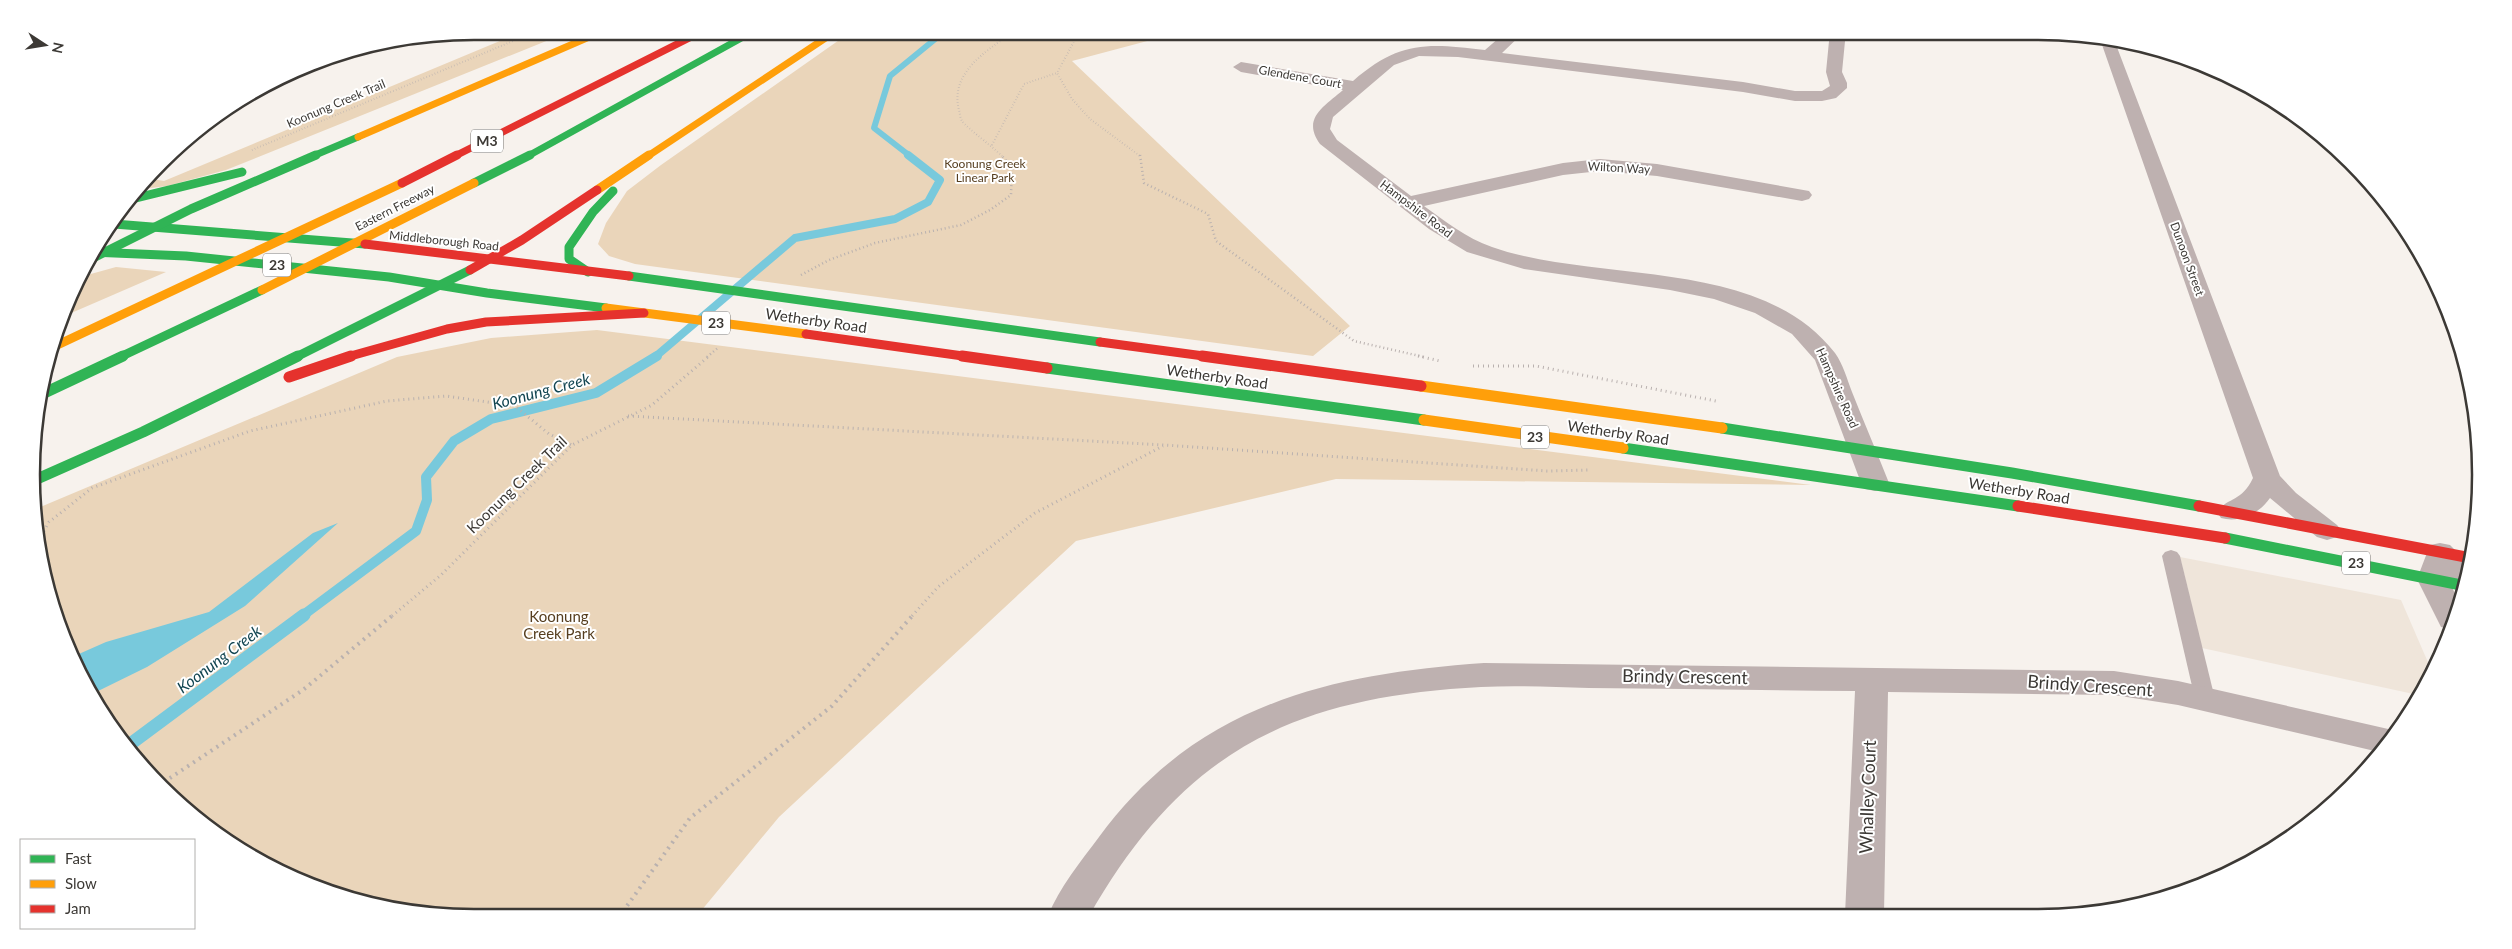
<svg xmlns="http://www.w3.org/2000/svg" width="2512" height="949" font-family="Lato,sans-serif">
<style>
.built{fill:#efe5da}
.green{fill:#ead5ba}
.water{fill:#78c9dc}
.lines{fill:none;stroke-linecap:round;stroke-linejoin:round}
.stream-far3{stroke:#78c9dc;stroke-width:6}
.stream-far2{stroke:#78c9dc;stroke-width:8}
.stream-far1{stroke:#78c9dc;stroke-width:10}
.stream{stroke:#78c9dc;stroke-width:13}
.path-far3{stroke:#b9b1af;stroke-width:2;stroke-dasharray:0.5 2.5;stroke-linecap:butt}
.path-far2{stroke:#b9b1af;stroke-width:2.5;stroke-dasharray:1 3;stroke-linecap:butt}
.path-far1{stroke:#b9b1af;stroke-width:3;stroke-dasharray:1 4;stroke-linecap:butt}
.path{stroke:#b9b1af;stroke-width:4;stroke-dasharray:2 5;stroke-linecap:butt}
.lane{fill:#beb1b0;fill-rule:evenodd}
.street{fill:#beb1b0;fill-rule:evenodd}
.fast-far2{stroke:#30b455;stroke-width:7}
.fast-far1{stroke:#30b455;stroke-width:9}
.fast{stroke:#30b455;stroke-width:11}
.slow-far2{stroke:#ff9f0a;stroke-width:7}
.slow-far1{stroke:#ff9f0a;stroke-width:9}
.slow{stroke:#ff9f0a;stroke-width:11}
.jam-far2{stroke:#e5322d;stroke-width:7}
.jam-far1{stroke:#e5322d;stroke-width:9}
.jam{stroke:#e5322d;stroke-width:11}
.labels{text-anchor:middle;stroke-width:4;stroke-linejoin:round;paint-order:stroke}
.far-street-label{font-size:12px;fill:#3c3935;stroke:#fff}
.far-park-label{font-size:12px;fill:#563e1f;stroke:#fff}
.shield{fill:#fff;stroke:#767472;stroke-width:1}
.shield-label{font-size:14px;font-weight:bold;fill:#3c3935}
.street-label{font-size:15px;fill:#3c3935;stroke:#fff}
.park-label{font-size:15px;fill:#563e1f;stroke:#fff}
.water-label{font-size:16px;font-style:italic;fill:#124551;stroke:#fff}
.near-street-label{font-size:18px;fill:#3c3935;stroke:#fff}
.rim{fill:none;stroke:#3c3935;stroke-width:2.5}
</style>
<rect width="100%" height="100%" fill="#f7f2ed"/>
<polygon class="built" points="2180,557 2401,600 2430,667 2418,695 2202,648"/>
<g class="green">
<polygon points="524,31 571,31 226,170 167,186 143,189 152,179 164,181"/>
<polygon points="852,31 1185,31 1072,61 1350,326 1313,356 635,264 609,256 598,244 606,223 627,191 661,165"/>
<polygon points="1647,31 1816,31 1816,34 1670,35"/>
<polygon points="116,267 166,272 62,317 80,277"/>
<polygon points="597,330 1811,485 1336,479 1076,541 779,817 696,917 475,918 360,903 279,872 205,826 106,721 65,644 40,561 38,508 397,357 491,338"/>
</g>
<polygon class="water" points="338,523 245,606 147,667 92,694 72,657 106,642 209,612 313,533"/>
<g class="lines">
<polyline class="stream-far3" points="910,156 874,128 890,76 945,31"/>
<polyline class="stream-far2" points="655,357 795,238 895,219 928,202 940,180 908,155"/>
<polyline class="stream-far1" points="302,616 416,531 427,500 426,477 454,441 491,419 596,393 657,356"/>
<polyline class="stream" points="129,745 304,615"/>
<g class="path-far3">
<polyline points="1077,31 1077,36 1057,73 1072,99 1090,119 1140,156"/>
<polyline points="992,145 1024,84 1057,73"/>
<polyline points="252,150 537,31"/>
<path d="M1002,156C993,147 967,128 962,121C960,118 960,113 959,110C949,72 989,49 1015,31"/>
</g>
<g class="path-far2">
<polyline points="1140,155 1144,183 1208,214 1216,241 1354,341 1424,357"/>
<polyline points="801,275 829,260 875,243 961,225 990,210 1011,195 1012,167 1001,155"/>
<polyline points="707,357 719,347"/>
</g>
<g class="path-far1">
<polyline points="1418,356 1440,361"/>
<polyline points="1473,366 1536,366 1716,401"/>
<polyline points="628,416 1164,445 1547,471 1590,470"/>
<polyline points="39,540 49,522 92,488 250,431 387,401 446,396 515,406 549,434 572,445"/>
<polyline points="392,616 441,575 572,445 652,405 709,356"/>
<polyline points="912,616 938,587 1035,513 1163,446"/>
</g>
<g class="path">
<polyline points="164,782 303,690 393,615"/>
<polyline points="619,917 690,818 832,706 913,615"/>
</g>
<polygon class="lane" points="2171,550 2177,552 2180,556 2215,699 2212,704 2205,706 2198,704 2195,699 2162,556 2165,552"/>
<g class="street">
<path d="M1507,31H1525L1502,53L1743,82L1795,91H1822L1830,86L1826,72L1830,31H1846L1842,72L1847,83V88L1836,98L1822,101H1795L1743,92L1458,57L1419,56L1394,65L1333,117L1330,129L1337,140L1411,196L1563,163L1600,159L1657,164L1809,191L1812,195L1809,199L1802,201L1657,176L1600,171L1563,175L1424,206C1445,221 1466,238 1492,247C1597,284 1760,256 1835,353C1843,364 1847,379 1852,392C1864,422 1877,453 1889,483L1885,489L1875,491L1865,489L1861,483L1815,360L1792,334L1755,313L1714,299L1670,290L1524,269L1467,252L1429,229L1320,144C1301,118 1325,106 1343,90L1241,72L1233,67L1241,62L1353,81C1399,41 1426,43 1485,50Z"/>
<path d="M2100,39L2115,42L2280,476L2296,493L2337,525L2342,531L2337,537L2327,540L2317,537L2270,498C2259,514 2239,523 2221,518L2217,512C2227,497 2241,503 2253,478Z"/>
<polygon points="2440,543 2450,545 2470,565 2466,589 2456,587 2448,578 2459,603 2448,629 2441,627 2417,579 2430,545"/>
<path d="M1484,663L2114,671L2178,681L2397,731L2379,752L2178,705L2114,695L1888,692L1884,914L1845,915L1855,691C1766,690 1677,689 1589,688C1553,687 1517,685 1481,687C1293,697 1184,750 1089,916H1048C1059,888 1081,861 1099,837C1196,705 1328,674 1484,663Z"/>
</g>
<g class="fast-far2">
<polyline points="313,156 358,137"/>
<polyline points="528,156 754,31"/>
</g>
<g class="fast-far1">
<polyline points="474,183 530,155"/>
<polyline points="136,198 242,172"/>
<polyline points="114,224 365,244"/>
<polyline points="91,252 186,256 389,277 487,293 606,308"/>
<polyline points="87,261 191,209 316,155"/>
<polyline points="588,272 569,259 569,247 593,212 613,191"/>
<polyline points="629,276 1100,342"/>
<polyline points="120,357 262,290"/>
<polyline points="296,357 470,270"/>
</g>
<g class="fast">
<polyline points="1047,368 1424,420"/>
<polyline points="40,395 123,356"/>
<polyline points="1722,428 2012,473 2199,506"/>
<polyline points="1623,448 2018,506"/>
<polyline points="37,479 143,432 298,356"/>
<polyline points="2225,538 2466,586"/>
</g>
<g class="slow-far2">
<polyline points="358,137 603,31"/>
<polyline points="648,156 836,31"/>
</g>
<g class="slow-far1">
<polyline points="597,190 649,155"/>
<polyline points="262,290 474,183"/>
<polyline points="606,308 806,334"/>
<polyline points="51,348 402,183"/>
</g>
<g class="slow">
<polyline points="1421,386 1722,428"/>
<polyline points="1424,420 1623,448"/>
</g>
<polyline class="jam-far2" points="455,156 703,31"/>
<g class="jam-far1">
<polyline points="402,183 457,155"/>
<polyline points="365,244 629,276"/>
<polyline points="470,270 522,240 597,190"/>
<polyline points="806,334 970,357"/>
<polyline points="1100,342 1211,357"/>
<polyline points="347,357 447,329 486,322 644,313"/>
</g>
<g class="jam">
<polyline points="962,356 1047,368"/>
<polyline points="1202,356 1421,386"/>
<polyline points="289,377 351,356"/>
<polyline points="2018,506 2225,538"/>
<polyline points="2199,506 2471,558"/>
</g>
</g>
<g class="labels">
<g class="far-street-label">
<text transform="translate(1300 77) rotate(10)" y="4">Glendene Court</text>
<text transform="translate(336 104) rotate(-23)" y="4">Koonung Creek Trail</text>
<text transform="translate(1619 168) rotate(3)" y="4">Wilton Way</text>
<text transform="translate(395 208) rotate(-27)" y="4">Eastern Freeway</text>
<text transform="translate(1416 209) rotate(37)" y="4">Hampshire Road</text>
<text transform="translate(444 241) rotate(6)" y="4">Middleborough Road</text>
<text transform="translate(2187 259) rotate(70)" y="4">Dunoon Street</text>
<text transform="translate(1837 388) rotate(66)" y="4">Hampshire Road</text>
</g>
<g class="far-park-label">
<text x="985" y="168">Koonung Creek<tspan x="985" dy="14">Linear Park</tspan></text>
</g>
<g class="shield">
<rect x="471" y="129.5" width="32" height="23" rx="4"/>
<rect x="263" y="253.5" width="28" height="23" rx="4"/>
<rect x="702" y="311.5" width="28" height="23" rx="4"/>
<rect x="1521" y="425.5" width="28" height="23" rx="4"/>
<rect x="2342" y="551.5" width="28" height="23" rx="4"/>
</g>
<g class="shield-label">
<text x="487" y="146">M3</text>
<text x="277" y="270">23</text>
<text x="716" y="328">23</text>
<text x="1535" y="442">23</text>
<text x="2356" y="568">23</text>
</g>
<g class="street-label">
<text transform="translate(816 321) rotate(8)" y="5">Wetherby Road</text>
<text transform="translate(1217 377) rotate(8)" y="5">Wetherby Road</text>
<text transform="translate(1618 433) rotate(8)" y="5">Wetherby Road</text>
<text transform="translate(517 485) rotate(-44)" y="5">Koonung Creek Trail</text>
<text transform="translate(2019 491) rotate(9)" y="5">Wetherby Road</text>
</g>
<g class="park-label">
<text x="559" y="622">Koonung<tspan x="559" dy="17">Creek Park</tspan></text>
</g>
<g class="water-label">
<text transform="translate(541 391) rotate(-15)" y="6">Koonung Creek</text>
<text transform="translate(219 659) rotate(-37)" y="6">Koonung Creek</text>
</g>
<g class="near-street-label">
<text transform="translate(1685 677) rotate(1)" y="6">Brindy Crescent</text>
<text transform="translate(2090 686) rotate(4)" y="6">Brindy Crescent</text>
<text transform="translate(1868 797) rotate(-88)" y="6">Whalley Court</text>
</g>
</g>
<path d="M0 0H2512V949H0ZM474 40H2038A434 434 0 0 1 2472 474V475A434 434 0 0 1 2038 909H474A434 434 0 0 1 40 475V474A434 434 0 0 1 474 40Z" fill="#fff" fill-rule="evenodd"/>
<path class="rim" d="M474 40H2038A434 434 0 0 1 2472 474V475A434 434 0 0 1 2038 909H474A434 434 0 0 1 40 475V474A434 434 0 0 1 474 40Z"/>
<rect x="20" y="839" width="175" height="90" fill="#ffffff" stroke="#b1b0ae"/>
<rect x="30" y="855" width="25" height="8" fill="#30b455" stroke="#b1b0ae"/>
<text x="65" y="864" font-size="15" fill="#3c3935">Fast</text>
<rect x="30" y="880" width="25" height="8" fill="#ff9f0a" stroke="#b1b0ae"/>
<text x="65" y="889" font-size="15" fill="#3c3935">Slow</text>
<rect x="30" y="905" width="25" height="8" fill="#e5322d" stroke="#b1b0ae"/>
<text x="65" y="914" font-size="15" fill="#3c3935">Jam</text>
<g transform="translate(45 45) rotate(102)" stroke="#ffffff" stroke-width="4" paint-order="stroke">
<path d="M0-4L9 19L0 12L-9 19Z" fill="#3c3935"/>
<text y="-8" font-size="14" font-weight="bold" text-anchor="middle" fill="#3c3935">N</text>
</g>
</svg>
